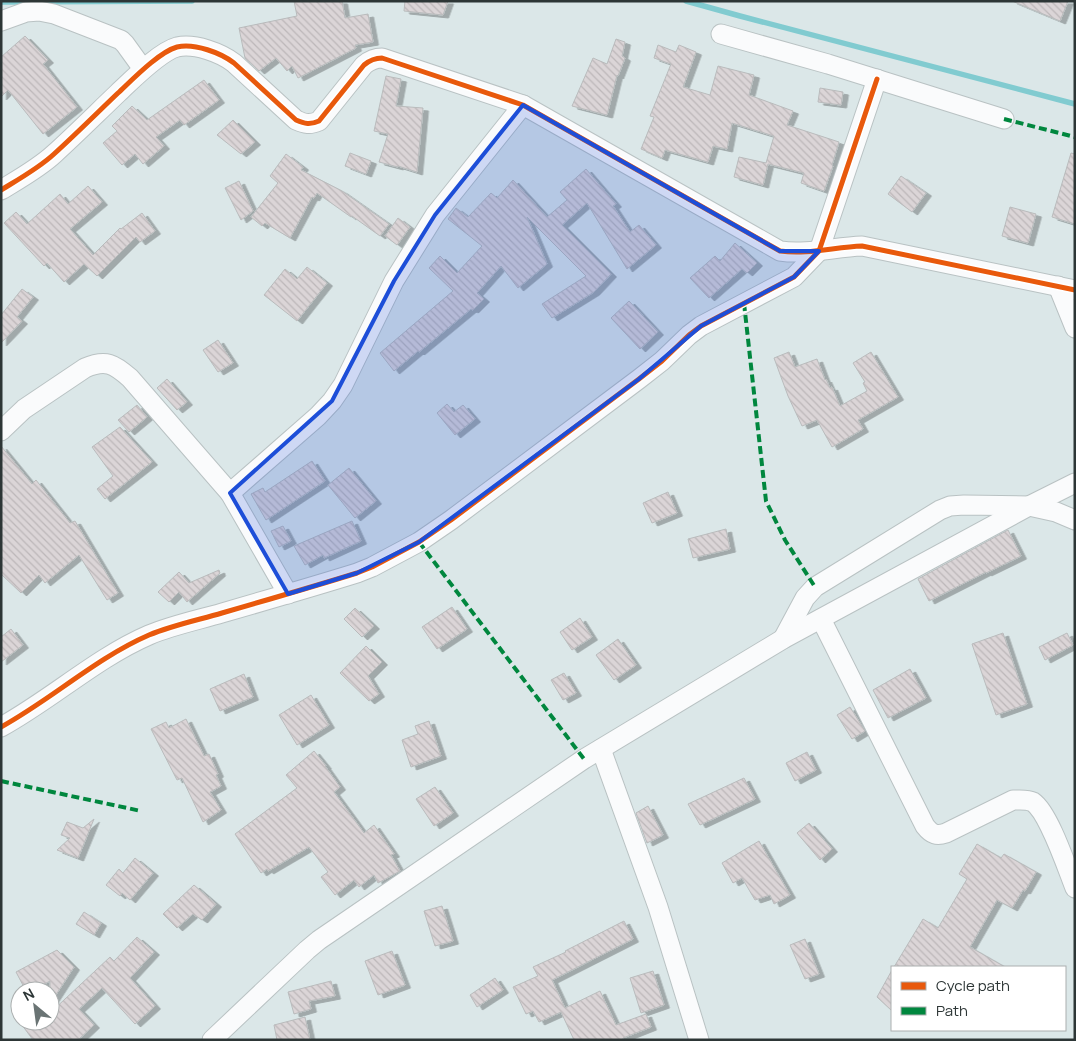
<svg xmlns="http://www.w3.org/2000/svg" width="1076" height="1041" font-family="Manrope,sans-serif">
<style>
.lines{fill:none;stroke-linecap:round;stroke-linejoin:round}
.stream{stroke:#81cbd0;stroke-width:5.5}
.building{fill:url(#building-back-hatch);stroke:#b9bbbc;filter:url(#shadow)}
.minor-casing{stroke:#b9c2c3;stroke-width:21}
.minor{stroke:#fafbfc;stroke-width:19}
.quiet{stroke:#00873e;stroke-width:4;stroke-dasharray:8 4;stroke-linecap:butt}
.cycleway-casing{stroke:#fff;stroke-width:8}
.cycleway{stroke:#e8590c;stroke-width:5}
.marked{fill:#1d4ed8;fill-opacity:0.2;stroke:#1d4ed8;stroke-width:4;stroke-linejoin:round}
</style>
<defs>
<pattern id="building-back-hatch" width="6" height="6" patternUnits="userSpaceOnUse" patternTransform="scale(1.25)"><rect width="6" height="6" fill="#dbd5d7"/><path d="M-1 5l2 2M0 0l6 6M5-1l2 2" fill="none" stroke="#bcb7b9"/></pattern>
<filter id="shadow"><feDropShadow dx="5.5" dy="3" stdDeviation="0" flood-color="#0004"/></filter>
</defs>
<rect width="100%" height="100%" fill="#dbe7e8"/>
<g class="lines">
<g class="stream">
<polyline points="686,1 740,16 1075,104"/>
<polyline points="1,2 192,1"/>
</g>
</g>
<g class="building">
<polygon points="294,1 342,1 345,18 368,14 373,42 355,45 356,48 298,78 292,66 287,71 276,58 259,71 245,58 239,28 297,16"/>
<polygon points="405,1 448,1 443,15 404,11"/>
<polygon points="1012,1 1068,1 1060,21"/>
<polygon points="25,36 48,60 43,64 77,107 43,134 8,90 1,97 1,57"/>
<polygon points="616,39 625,42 622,56 625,58 618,76 617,75 607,115 572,106 593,58 607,64"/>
<polygon points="658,45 676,52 679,45 696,52 683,87 710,95 718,66 754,75 749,95 793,111 787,125 839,142 832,165 833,166 824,191 801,183 804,173 768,164 763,185 734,177 739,157 766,163 774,136 732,123 727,149 713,146 708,162 665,150 662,158 641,149 654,117 650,116 671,64 654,58"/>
<polygon points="386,76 401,79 396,106 423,108 417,172 398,166 398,167 379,162 388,134 374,131"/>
<polygon points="204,80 219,100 184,125 180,120 156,137 164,146 143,164 135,154 122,165 103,143 117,131 112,126 132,106 147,120"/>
<polygon points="820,88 843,92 841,105 818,102"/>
<polygon points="233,120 255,142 241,154 217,135"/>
<polygon points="350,153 371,161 366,174 345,166"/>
<polygon points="1071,153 1075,154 1075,224 1052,217"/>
<polygon points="286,154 303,167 301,170 342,191 389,224 380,236 352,216 351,217 317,193 314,198 312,197 290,238 265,223 262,226 251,217 278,183 270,176"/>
<polygon points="586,169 616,204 613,206 630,232 639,225 656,245 627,269 587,203 562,225 611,274 594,292 552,318 542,304 586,276 527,217 547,264 518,288 501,266 477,293 484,299 473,310 471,309 419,352 418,351 394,371 380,353 453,291 429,268 440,256 457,273 482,246 448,219 456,208 468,217 491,193 497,198 513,180 547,217 567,200 560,192"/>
<polygon points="901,176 926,193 912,212 888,194"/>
<polygon points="239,181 253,211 241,220 225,188"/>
<polygon points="88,186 102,202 70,229 93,255 120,228 121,229 142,213 155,231 140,242 136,237 97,276 84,264 64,282 47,263 44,266 4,223 16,212 27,224 60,194 68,204"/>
<polygon points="1010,207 1036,214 1028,243 1002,236"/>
<polygon points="398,218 410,227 397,245 385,236"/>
<polygon points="735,243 757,263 747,273 742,269 709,298 690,278 715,256 720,261"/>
<polygon points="307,267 327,283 297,321 264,295 285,269 297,279"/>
<polygon points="22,289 33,297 17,317 22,321 1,343 1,315"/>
<polygon points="629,301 658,332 640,349 611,318"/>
<polygon points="218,340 233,363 218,372 203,350"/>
<polygon points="789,352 795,367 817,359 825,380 826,379 830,388 832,387 840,406 867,391 863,383 865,382 853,363 871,352 898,397 858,420 863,429 832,447 817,420 802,426 788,396 774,358"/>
<polygon points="167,379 187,402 177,410 157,388"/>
<polygon points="447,404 454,412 463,405 475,419 455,435 437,413"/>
<polygon points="137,405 147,417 129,432 118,420"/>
<polygon points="120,427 152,462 105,499 97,489 113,476 92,447"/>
<polygon points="1,446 32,484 36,480 70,523 75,521 118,593 107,600 79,555 45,583 39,575 21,593 1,574"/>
<polygon points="312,461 325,481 266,520 251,494 263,488 265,492"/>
<polygon points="349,468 376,501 355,518 328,485"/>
<polygon points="668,492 677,513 652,523 643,503"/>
<polygon points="352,521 361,541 324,558 323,555 305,565 294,546"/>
<polygon points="283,526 291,541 279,547 271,531"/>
<polygon points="726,529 730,549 693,558 688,539"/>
<polygon points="1008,530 1021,556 986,573 986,572 929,601 918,579"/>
<polygon points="219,570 220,573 187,602 179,592 169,602 158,592 179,572 189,583"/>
<polygon points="452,607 467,629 437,649 422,627"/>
<polygon points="355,608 374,626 362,637 344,619"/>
<polygon points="580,618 592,637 572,650 560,632"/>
<polygon points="11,629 23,645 1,662 1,637"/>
<polygon points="1003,633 1027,704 996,715 972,644"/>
<polygon points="1067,633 1073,645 1045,660 1039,647"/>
<polygon points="618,639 636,665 614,680 596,655"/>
<polygon points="366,646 382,662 368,676 379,694 369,701 340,673"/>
<polygon points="910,669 926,698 888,718 873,690"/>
<polygon points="564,673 576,693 563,700 551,680"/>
<polygon points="244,674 253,697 220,711 210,689"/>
<polygon points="311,695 329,725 297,745 279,715"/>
<polygon points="850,707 865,731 852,739 837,715"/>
<polygon points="186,719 204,756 209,754 218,774 216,775 221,786 210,792 221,810 203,822 182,778 177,780 151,729 166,722 169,728"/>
<polygon points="429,721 441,756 411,767 402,740 418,734 415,726"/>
<polygon points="314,751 326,766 325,766 340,787 334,792 364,833 374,825 394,854 391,855 400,871 378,883 374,875 359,887 354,880 335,895 321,877 328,872 309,847 268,871 267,869 261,873 235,834 297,788 286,775"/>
<polygon points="807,752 816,770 795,781 786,763"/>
<polygon points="744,778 755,799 700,825 688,804"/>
<polygon points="435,787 453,813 434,826 416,799"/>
<polygon points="648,806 663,835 647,843 636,813"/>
<polygon points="94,819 78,858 57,850 70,838 61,835 67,822 83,828"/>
<polygon points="809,823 832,849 820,860 797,833"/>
<polygon points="759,841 790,895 774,904 770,895 755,900 742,878 733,883 722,863"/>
<polygon points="977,844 1001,858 1004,854 1036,872 1025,891 1023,890 1012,908 997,900 970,947 1005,967 894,967 923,919 938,928 967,879 959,874"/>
<polygon points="135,858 153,873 130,900 122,893 120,896 106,885 119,869 123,873"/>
<polygon points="194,885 216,904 202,920 193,914 177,928 163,914"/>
<polygon points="442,906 453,941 435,946 424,911"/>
<polygon points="84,912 101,923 94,935 76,924"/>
<polygon points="624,921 633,939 552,980 565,1008 600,991 616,1025 646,1014 651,1027 623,1038 623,1040 574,1040 561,1012 539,1022 533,1011 526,1014 513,987 538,976 533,967 566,952 565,951"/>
<polygon points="137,937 154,952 130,978 155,1006 135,1024 102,988 79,1009 94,1025 78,1040 33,1040 19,1021 50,1021 50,1013 110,957 114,961"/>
<polygon points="805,939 819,974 805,979 790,945"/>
<polygon points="57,950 74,967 50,1004 50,981 31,991 26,991 16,972"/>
<polygon points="392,951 405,985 378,995 365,961"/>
<polygon points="892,970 892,1011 877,997"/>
<polygon points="653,971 664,1005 641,1013 630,978"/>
<polygon points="495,978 503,990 477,1007 470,995"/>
<polygon points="331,981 335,996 309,1001 311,1009 294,1014 288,992"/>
<polygon points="305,1017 310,1040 277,1040 274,1025"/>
</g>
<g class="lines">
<g class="minor-casing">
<g id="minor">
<polyline points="1,21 26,12 39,11 54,14 121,40 125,44 143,69"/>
<polyline points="721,34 828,64 1004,119"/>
<path d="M1,190C19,179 39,168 54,154C76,134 97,113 118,93C132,80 159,52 177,47C195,43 221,53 234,63L296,120C305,124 310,125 319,121L364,65C370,60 375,58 382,58L523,105L780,251C807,255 835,247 862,246L1075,290"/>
<polyline points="1058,286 1075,328"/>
<path d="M1,431L24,409L85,368C106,359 114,364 130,378L230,493L288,594"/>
<polyline points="230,493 318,416 332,401 343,385 394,281 435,215 523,105"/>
<path d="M821,619L925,826C932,835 937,836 946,833L1013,800C1020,800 1027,799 1033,802C1049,813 1067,868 1075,888"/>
<polyline points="783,639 805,598 815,587 940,510 950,506 964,505 1029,506 1056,512 1075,520"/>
<path d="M1,727C52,699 96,658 149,635C173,625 198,620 222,613C267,600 312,587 357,573L372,567L419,542L451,520L639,379L662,361L689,335L701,326L794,277L819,251L877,79"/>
<polyline points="601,749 658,907 699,1040"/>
<polyline points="212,1040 307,950 319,940 584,759 783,639 1029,506 1075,483"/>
</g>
</g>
<use href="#minor" class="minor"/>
<g class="quiet">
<polyline points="1004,119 1075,137"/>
<polyline points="744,303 766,501 785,540 815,587"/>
<polyline points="419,542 584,759"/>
<polyline points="1,781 141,811"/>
</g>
<g class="cycleway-casing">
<g id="cycleway">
<path d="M1,190C19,179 39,168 54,154C76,134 97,113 118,93C132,80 159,52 177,47C195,43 221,53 234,63L296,120C305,124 310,125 319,121L364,65C370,60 375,58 382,58L523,105L780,251C807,255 835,247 862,246L1075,290"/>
<path d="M1,727C52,699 96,658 149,635C173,625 198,620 222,613C267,600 312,587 357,573L372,567L419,542L451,520L639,379L662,361L689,335L701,326L794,277L819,251L877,79"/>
</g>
</g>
<use href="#cycleway" class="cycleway"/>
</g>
<path class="marked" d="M523,105L780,251H819L794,277L701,326L639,379L419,542L357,573L288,594L230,493L332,401L394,281L435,215Z"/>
<rect width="1076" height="1041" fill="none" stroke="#2d3636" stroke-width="5"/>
<rect x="891" y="966" width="175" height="65" fill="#ffffff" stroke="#abafaf"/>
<rect x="901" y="982" width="25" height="8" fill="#e8590c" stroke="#abafaf"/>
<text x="936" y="991" font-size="15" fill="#2d3636">Cycle path</text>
<rect x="901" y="1007" width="25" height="8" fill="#00873e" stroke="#abafaf"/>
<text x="936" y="1016" font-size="15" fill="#2d3636">Path</text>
<g transform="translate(35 1006) rotate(331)"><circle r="24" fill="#ffffff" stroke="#abafaf"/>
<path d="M0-4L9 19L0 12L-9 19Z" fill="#6a7474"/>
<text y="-8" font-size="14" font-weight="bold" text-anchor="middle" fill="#2d3636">N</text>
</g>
</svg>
